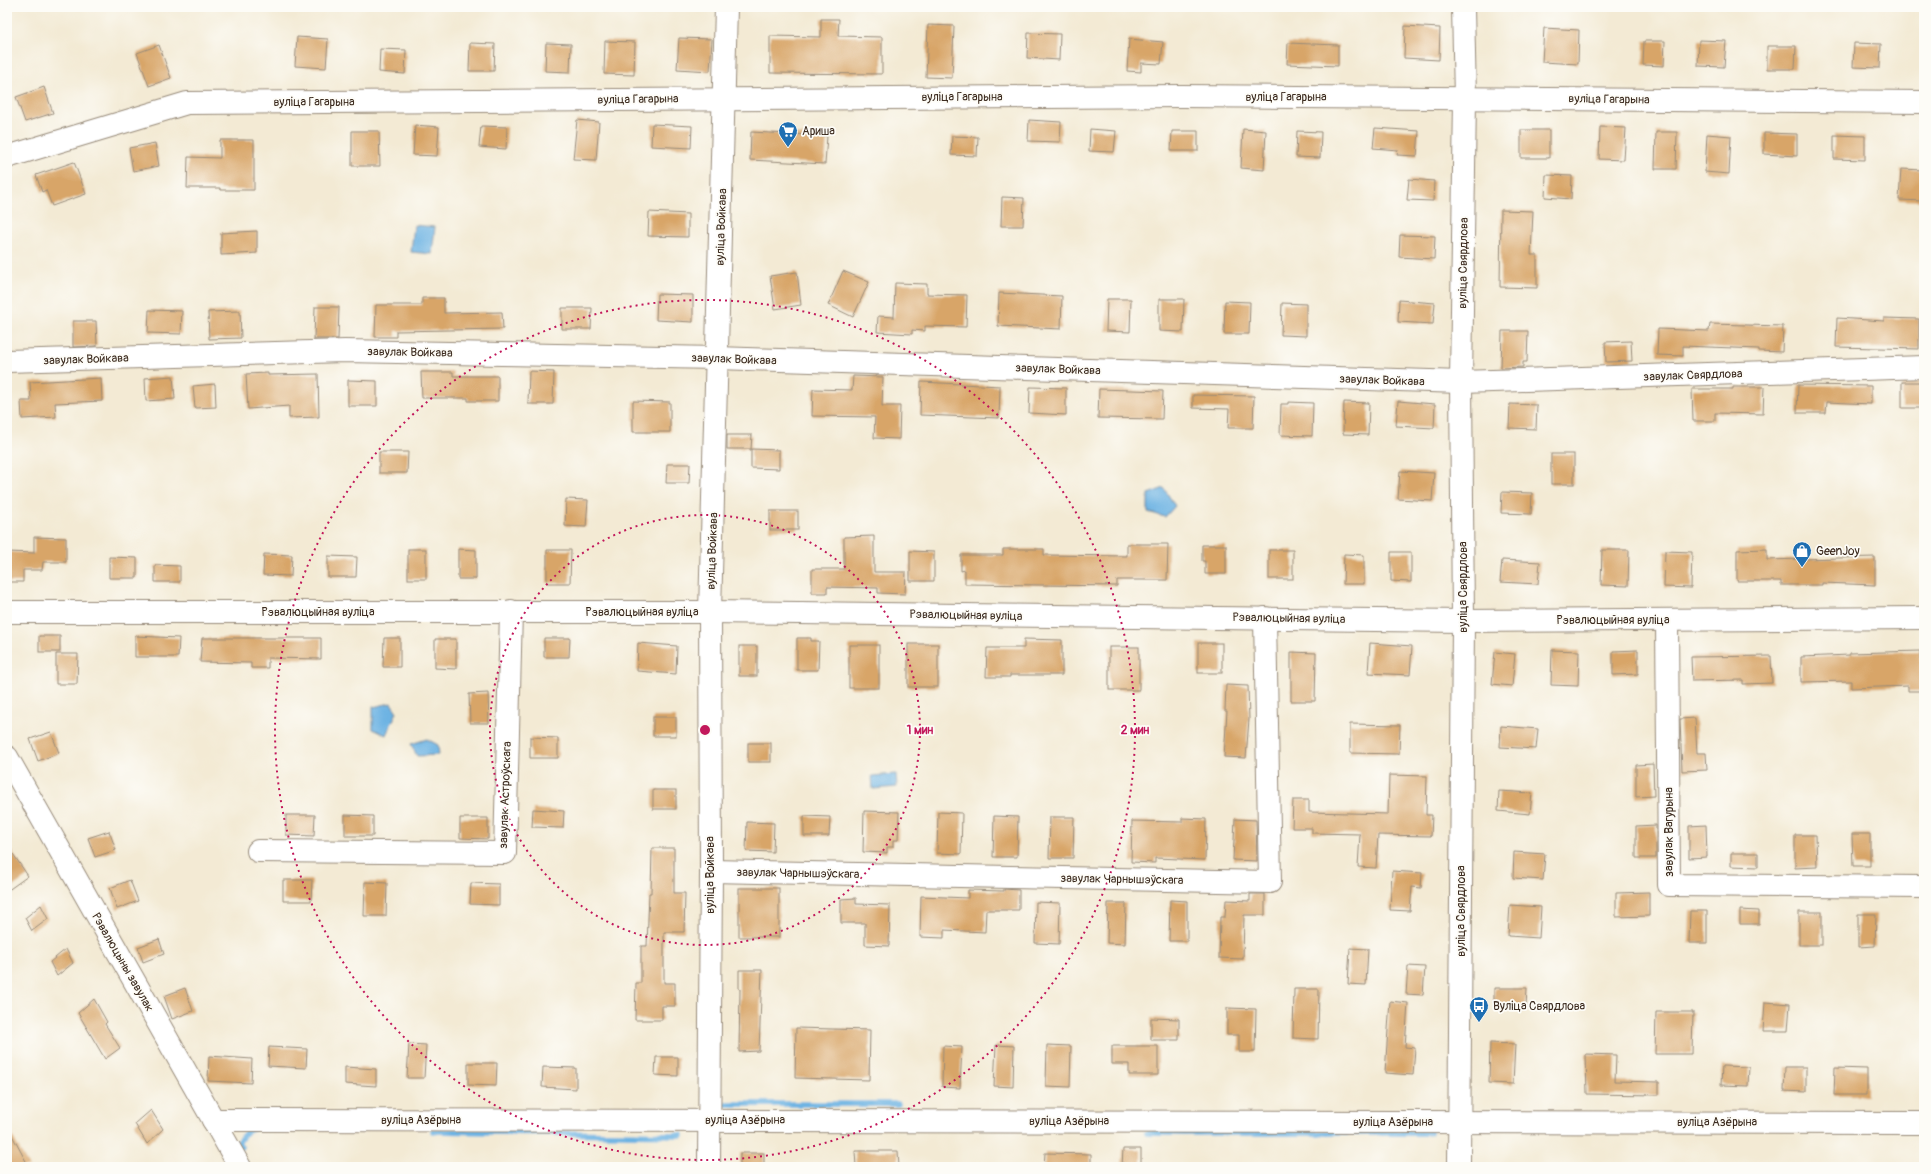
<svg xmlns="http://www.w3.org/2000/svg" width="1931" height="1174" font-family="Pangolin,sans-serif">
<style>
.water{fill:#6db3e3;stroke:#546e80}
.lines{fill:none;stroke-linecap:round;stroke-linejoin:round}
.stream{stroke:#6db3e3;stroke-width:5.5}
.building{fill:#d8a568}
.minor-casing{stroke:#978a79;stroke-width:24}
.major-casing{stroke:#978a79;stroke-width:24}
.minor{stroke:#fff;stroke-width:22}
.major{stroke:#fff;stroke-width:22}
.ring{fill:none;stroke:#c2185b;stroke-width:2;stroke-dasharray:2 4}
.labels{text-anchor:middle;stroke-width:3.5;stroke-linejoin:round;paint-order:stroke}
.street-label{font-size:12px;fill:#3b2a1e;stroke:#fdfcf7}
.poi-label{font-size:12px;fill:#3b2a1e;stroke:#fdfcf7;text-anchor:start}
.centre{fill:#c2185b;stroke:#fdfcf7;stroke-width:2}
.ring-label{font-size:12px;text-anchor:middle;font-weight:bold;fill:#c2185b;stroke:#fdfcf7;stroke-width:3.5;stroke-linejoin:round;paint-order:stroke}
</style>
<rect width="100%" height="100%" fill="#fdfcf7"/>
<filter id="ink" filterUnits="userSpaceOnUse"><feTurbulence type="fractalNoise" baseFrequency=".025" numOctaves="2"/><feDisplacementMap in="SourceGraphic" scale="8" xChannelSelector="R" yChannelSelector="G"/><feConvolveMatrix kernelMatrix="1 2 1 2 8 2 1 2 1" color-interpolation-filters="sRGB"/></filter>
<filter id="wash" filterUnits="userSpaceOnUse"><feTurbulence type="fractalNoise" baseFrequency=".012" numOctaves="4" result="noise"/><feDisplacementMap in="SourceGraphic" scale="16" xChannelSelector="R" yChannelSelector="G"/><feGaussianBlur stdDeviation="0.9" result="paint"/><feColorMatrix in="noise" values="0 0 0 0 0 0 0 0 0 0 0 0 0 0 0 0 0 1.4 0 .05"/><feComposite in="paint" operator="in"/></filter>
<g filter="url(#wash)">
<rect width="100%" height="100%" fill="#f3ead4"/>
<g class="water">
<polygon points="414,225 435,227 432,254 411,252"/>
<polygon points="1164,488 1175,506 1165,517 1148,512 1148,494"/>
<polygon points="391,703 397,712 386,735 373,729 373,707"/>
<polygon points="427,739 438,745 439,755 417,756 411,744"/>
<polygon points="896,774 897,787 873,789 872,776"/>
</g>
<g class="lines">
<g class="stream">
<polyline points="721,1104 898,1104"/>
<polyline points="433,1131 681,1135"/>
<polyline points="1147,1133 1430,1133"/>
<polyline points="241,1147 238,1142 249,1129 253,1129"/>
</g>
</g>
<g id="blocks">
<g class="building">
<polygon points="821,19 839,19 838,36 882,37 882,74 770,73 770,36 821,37"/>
<polygon points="928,25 954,26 952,78 926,77"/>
<polygon points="1405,26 1440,28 1439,60 1404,58"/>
<polygon points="1544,28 1579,30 1578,64 1542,62"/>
<polygon points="1028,33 1060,34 1059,60 1027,58"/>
<polygon points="297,37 328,39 326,68 295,66"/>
<polygon points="679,38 712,39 710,71 677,69"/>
<polygon points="1129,39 1163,42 1161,64 1141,63 1141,72 1127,71"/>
<polygon points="1699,40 1726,41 1724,67 1698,66"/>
<polygon points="605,41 635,42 634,75 604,74"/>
<polygon points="1644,41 1665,41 1664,66 1643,65"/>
<polygon points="470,43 495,44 494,71 469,71"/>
<polygon points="546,43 571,44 570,72 545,71"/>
<polygon points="1288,43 1338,45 1338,66 1287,64"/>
<polygon points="1854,43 1881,44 1880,68 1853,67"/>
<polygon points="159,45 171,78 149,86 137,53"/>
<polygon points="1767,46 1796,46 1795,69 1767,69"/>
<polygon points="380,49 406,50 405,74 379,72"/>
<polygon points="44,87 53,113 25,122 16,97"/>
<polygon points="577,120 599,122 596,160 573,159"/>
<polygon points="1029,120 1061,122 1060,142 1028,141"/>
<polygon points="652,124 692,126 691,148 651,146"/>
<polygon points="415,125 439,127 437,156 413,155"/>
<polygon points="481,126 507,127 506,149 479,147"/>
<polygon points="1600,127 1626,128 1624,160 1599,159"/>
<polygon points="1375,128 1419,131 1417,156 1397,155 1398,150 1373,148"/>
<polygon points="1090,129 1116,131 1114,152 1089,151"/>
<polygon points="1243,129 1266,131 1264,170 1241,168"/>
<rect x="1521" y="130" width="28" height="28"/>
<polygon points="352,131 379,131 380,166 352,166"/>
<polygon points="1172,131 1198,131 1198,151 1171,151"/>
<polygon points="1297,131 1321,132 1320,158 1296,157"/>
<polygon points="751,132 827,136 825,164 750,160"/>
<polygon points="1656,132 1677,132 1676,169 1655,169"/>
<polygon points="1764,133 1797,134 1797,156 1764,154"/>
<polygon points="1707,134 1731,136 1729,174 1705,172"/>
<polygon points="1834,135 1865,136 1865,160 1834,159"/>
<polygon points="952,136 978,137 977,156 951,155"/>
<polygon points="220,140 254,140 254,190 220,190 220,188 187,188 188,157 220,158"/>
<polygon points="155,143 159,166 133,171 129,148"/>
<polygon points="74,162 86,194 52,206 46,190 42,192 36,175"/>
<polygon points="1901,169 1924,170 1924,201 1899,200"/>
<polygon points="1546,175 1572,176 1571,199 1545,197"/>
<polygon points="1409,179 1434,181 1433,201 1407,200"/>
<polygon points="1002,197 1024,198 1023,226 1001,226"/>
<polygon points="1501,210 1533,211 1531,255 1537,255 1537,288 1500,287"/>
<polygon points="649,212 688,214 688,237 648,236"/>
<polygon points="257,231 257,253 221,255 221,233"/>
<polygon points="1400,235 1435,236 1434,259 1399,257"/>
<polygon points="843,271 869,282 853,317 828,305"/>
<polygon points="797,272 801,305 775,309 770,276"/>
<polygon points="895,283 927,284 927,294 967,295 966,327 925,326 925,331 912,330 912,334 877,332 878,316 894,317"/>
<polygon points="999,293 1062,296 1061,329 998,326"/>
<polygon points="657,294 693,295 693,322 656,320"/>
<polygon points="422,298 444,298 444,313 502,312 503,329 396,331 396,337 375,337 376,305 422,305"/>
<polygon points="1107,299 1131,299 1130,332 1106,331"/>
<polygon points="1159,299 1184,299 1183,332 1159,331"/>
<polygon points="1399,300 1435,303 1433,324 1398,322"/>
<polygon points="1225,301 1250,302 1249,334 1224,334"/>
<polygon points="1282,303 1306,304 1306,336 1281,335"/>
<polygon points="315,307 339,307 338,339 314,339"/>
<polygon points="562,308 592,308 591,329 562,329"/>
<polygon points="149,310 182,311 181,334 148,333"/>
<polygon points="240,311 241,338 209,339 208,312"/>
<polygon points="1837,318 1884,321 1884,318 1919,319 1919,349 1836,347"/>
<polygon points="73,321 96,321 97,346 73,347"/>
<polygon points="1710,324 1783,326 1782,352 1759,351 1759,349 1683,346 1683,356 1657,355 1658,329 1709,331"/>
<polygon points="1502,331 1528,331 1527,362 1523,362 1523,367 1501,368"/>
<polygon points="1631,341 1632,361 1606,362 1605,342"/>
<polygon points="529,371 554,372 553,404 528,404"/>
<polygon points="421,372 453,372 453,376 498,376 498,401 468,401 468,398 422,398"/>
<polygon points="268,373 268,375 318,374 319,417 289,418 289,406 248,409 246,374"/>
<polygon points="173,376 175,399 146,401 145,378"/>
<polygon points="853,376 883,377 882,406 900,406 899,439 874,438 875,417 812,416 813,389 852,390"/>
<polygon points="101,378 102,401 55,403 56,417 22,419 21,401 31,401 30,382"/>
<polygon points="348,380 377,381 377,406 348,406"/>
<polygon points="921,382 1000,386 999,418 920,415"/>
<rect x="1902" y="382" width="22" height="26"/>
<polygon points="215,384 216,407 195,408 193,386"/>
<polygon points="1798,385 1871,386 1871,404 1827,402 1826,413 1797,413"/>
<polygon points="1030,387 1066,388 1066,415 1029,413"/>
<polygon points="1733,387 1764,387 1763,414 1715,413 1715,421 1693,421 1692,389 1733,389"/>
<polygon points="1099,389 1163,391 1162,419 1098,418"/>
<polygon points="1193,395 1254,396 1253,428 1228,428 1229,409 1193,408"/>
<polygon points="633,401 670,402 670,432 633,432"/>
<polygon points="1398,401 1435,404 1434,428 1396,426"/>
<polygon points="1288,402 1313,403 1312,436 1280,435 1281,404 1288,404"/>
<polygon points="1344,402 1369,403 1368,435 1343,434"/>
<polygon points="1510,404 1537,405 1536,429 1509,428"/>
<polygon points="727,435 752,435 751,449 727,449"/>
<polygon points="751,449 779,450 779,469 751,468"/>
<polygon points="379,452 408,452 407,473 379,473"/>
<rect x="1551" y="454" width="23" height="30"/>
<polygon points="667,464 690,464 689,483 666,483"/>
<polygon points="1400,471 1434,473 1432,501 1398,499"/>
<polygon points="1502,492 1532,493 1531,514 1501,513"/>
<polygon points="566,499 588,500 586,527 565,526"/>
<rect x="770" y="511" width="28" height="19"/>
<polygon points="874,536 874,572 906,572 905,594 878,593 878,588 827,587 827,593 812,593 812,569 844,569 844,537"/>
<polygon points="34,537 66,538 66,562 43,562 42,570 23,570 23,582 8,582 8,552 34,553"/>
<polygon points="1127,544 1168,544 1167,580 1117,580 1117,586 965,584 965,570 961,571 961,555 1003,555 1003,549 1044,549 1044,555 1127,556"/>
<polygon points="1202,545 1226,545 1226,574 1205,574 1205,561 1202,561"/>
<rect x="408" y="549" width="18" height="30"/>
<polygon points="458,549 476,550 476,579 458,579"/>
<polygon points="1767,549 1767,560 1875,557 1875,585 1822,583 1822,585 1781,585 1781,581 1737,581 1737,550"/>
<polygon points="547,550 571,550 570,583 547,583"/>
<rect x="1269" y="550" width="24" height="29"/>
<polygon points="1602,550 1629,550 1628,586 1601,585"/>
<polygon points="910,551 934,552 934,581 910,581"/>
<polygon points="1665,551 1692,552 1691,588 1664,587"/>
<polygon points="1391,552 1411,552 1411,582 1391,581"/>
<polygon points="264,554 292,555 291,576 263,575"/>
<polygon points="1344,554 1364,555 1364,584 1343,584"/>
<polygon points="328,556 357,557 356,577 328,577"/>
<polygon points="109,557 137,558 137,578 109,578"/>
<polygon points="1502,560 1540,562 1538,584 1500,582"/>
<polygon points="155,565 180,566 180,582 155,582"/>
<rect x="39" y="636" width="21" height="16"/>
<polygon points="135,636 179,638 178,657 135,657"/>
<polygon points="202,638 321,638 321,659 268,658 268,668 251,668 251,663 200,662"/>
<polygon points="384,638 400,638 400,667 383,667"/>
<polygon points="544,638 570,638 569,657 544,657"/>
<polygon points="797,638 811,638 811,641 819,641 818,670 797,670"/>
<polygon points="435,639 456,639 456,669 435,668"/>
<polygon points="1024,639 1062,640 1062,675 1010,675 1010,677 986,677 987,648 1024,648"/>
<polygon points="638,643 677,646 676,674 637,671"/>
<rect x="1198" y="643" width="24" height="30"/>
<polygon points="1370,643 1412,646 1410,675 1368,673"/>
<rect x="908" y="644" width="30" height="43"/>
<rect x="849" y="645" width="30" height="43"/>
<rect x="739" y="646" width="18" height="30"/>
<rect x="1109" y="647" width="30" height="43"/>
<polygon points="1552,650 1579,651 1578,686 1551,685"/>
<polygon points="1638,650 1638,674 1613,675 1613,651"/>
<polygon points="1920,651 1920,660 1924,660 1924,691 1908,691 1908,686 1851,688 1851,681 1801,682 1801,657 1850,655 1850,653"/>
<polygon points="1291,652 1316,653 1315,701 1291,701"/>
<polygon points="1495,652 1515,654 1512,686 1492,684"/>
<polygon points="56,654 78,654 77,684 56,684"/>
<polygon points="1771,656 1772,683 1743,684 1743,680 1692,681 1691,657"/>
<polygon points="1226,685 1248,686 1249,719 1246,758 1224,757 1227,711 1225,711"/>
<polygon points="488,693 489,723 470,723 469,694"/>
<rect x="653" y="717" width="23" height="19"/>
<polygon points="1695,718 1697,753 1706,753 1707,770 1682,771 1680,719"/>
<polygon points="1350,724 1400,725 1399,754 1350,753"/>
<polygon points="1501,726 1538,729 1536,749 1500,747"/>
<polygon points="51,732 59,753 38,761 30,739"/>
<polygon points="530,737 558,738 558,758 530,758"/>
<rect x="748" y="743" width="23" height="19"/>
<polygon points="1653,764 1654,796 1636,797 1636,765"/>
<polygon points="1389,775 1427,776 1426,815 1432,815 1431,836 1378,835 1376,868 1358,867 1360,834 1312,833 1312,828 1292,828 1293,800 1309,800 1309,812 1388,814"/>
<rect x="653" y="790" width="23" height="19"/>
<polygon points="1499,791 1532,793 1530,814 1498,811"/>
<polygon points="533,809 564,811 563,828 532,827"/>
<polygon points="864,811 899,812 898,840 893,840 893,847 887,847 887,853 863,852"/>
<polygon points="938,812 962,813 961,854 937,853"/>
<polygon points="286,815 315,815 314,836 286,835"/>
<polygon points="345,815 373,816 373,836 345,836"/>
<polygon points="804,816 830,817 829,836 804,836"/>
<polygon points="994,816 1018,817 1017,857 993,857"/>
<polygon points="1050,817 1074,817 1073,858 1049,858"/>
<polygon points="460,818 488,818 488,839 460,838"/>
<polygon points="1182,818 1206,819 1205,860 1155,858 1155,863 1131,862 1132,821 1182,822"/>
<polygon points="1235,819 1256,820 1257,861 1233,860"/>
<polygon points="747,822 774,823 773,852 746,851"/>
<polygon points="1656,825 1656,858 1636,858 1636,826"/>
<polygon points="1706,825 1707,857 1689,858 1689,826"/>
<polygon points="109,831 116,850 95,857 88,838"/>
<polygon points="1852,834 1870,834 1870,866 1853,866"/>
<polygon points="1795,835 1816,835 1817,867 1795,868"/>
<polygon points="7,845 28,876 7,891"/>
<polygon points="652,848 674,848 674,893 685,893 684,932 664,932 664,983 675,983 675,1006 662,1006 662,1020 635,1020 636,983 641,983 641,946 647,946 649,893 651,893"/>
<polygon points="1514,852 1545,854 1543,880 1513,878"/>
<polygon points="1731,853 1758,853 1758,867 1731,866"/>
<polygon points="1392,871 1422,873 1421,888 1412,887 1410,911 1390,910"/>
<polygon points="130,880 138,901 117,909 110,888"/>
<polygon points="283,880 312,880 311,901 283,901"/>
<polygon points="365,882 387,883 386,916 364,916"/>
<polygon points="471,883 499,884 499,905 470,904"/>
<rect x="739" y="888" width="40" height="49"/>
<polygon points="1004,889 1019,890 1019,910 986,910 985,932 944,930 944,938 920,937 921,896 968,898 968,890 1004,891"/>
<polygon points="1649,892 1649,916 1616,917 1616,893"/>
<polygon points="1250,894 1265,894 1265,915 1244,915 1243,959 1219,958 1220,917 1225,917 1226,900 1250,901"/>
<polygon points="856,898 856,904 890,905 889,946 865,945 865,923 841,923 841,899"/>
<polygon points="1170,900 1187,901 1187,941 1169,941"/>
<polygon points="1036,902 1060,903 1059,944 1035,943"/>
<polygon points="1108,903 1126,903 1125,944 1107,943"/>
<polygon points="41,905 48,919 32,931 25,918"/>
<polygon points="1510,905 1541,907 1539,938 1508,936"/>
<polygon points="1740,910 1759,911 1759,924 1740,924"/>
<polygon points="1690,911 1707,911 1707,943 1689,943"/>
<rect x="1799" y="912" width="23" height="33"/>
<polygon points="1858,914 1876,914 1875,946 1858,947"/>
<polygon points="159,939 164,954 143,962 138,947"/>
<polygon points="1350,948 1368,949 1366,985 1348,984"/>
<polygon points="66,949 73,963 57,976 50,962"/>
<polygon points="1408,966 1425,967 1423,995 1406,994"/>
<polygon points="739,970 762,970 759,1051 739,1052 740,989 739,989"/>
<polygon points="185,988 193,1011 172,1019 164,996"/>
<polygon points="1494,988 1527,988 1526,1008 1494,1007"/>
<polygon points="1294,989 1319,989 1318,1039 1293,1038"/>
<polygon points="94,999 107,1022 105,1024 120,1048 105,1059 78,1013"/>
<polygon points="1390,1001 1408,1003 1405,1047 1415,1048 1413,1075 1385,1073"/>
<polygon points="1765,1002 1790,1004 1788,1031 1763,1031"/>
<polygon points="1227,1008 1256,1009 1255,1052 1239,1052 1239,1035 1227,1035"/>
<polygon points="1656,1012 1693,1012 1692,1054 1655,1054"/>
<polygon points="1151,1018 1179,1019 1179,1040 1151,1040"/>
<polygon points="796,1028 870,1030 869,1080 795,1078"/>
<polygon points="1490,1043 1515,1044 1513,1084 1489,1083"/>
<polygon points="409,1044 426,1045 424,1078 407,1078"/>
<polygon points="996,1045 1014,1046 1013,1087 994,1086"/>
<polygon points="1047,1045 1071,1046 1070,1087 1046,1086"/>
<polygon points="943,1046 962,1047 960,1088 942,1087"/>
<polygon points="1112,1046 1158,1046 1158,1075 1129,1075 1129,1064 1112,1064"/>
<polygon points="269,1047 307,1049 306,1068 268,1066"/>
<polygon points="1586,1054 1616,1055 1615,1081 1659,1082 1659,1095 1587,1094"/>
<polygon points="209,1056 252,1059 251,1083 208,1081"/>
<polygon points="656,1057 678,1057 678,1076 655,1075"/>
<polygon points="468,1063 497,1063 496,1086 468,1085"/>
<polygon points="1722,1066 1749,1067 1748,1086 1721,1085"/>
<polygon points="345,1067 376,1069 376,1086 345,1084"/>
<polygon points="543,1067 576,1068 576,1089 542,1087"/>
<polygon points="1785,1067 1806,1067 1806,1092 1784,1091"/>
<polygon points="1835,1068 1867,1069 1867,1095 1834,1095"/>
<polygon points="151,1110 163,1129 147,1144 135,1124"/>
<polygon points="7,1126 29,1167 7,1167"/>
<polygon points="1123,1149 1141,1149 1141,1167 1122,1167"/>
<polygon points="855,1151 898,1151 899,1167 856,1167"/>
<rect x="740" y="1153" width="24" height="14"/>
<polygon points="1045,1153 1091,1154 1091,1167 1044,1167"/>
</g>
</g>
</g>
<g filter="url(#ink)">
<use href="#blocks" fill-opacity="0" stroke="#978a79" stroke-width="1"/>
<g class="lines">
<g class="minor-casing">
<g id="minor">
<polyline points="7,157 187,103 1181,96 1924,102"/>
<polyline points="7,361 345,351 717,358 1461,382 1924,367"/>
<polyline points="7,612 710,612 1463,621 1924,618"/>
<polyline points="1667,620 1669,885 1924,887"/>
<polyline points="7,757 240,1167"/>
<polyline points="258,851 505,853 511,611"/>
<polyline points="711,871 1270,882 1265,618"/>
<polyline points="213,1120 1924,1123"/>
<polyline points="709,1167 711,871 710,612 726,7"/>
</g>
</g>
<g class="major-casing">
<polyline id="major" points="1459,1167 1463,621 1461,382 1465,98 1463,7"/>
</g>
<use href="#minor" class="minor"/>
<use href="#major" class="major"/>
</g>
</g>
<g class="ring">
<circle cx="705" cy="730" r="215"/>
<circle cx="705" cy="730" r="430"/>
</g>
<defs>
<g id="supermarket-pin" transform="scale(1)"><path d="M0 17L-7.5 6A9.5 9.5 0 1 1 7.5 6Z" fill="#1f6fb2" stroke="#fdfcf7"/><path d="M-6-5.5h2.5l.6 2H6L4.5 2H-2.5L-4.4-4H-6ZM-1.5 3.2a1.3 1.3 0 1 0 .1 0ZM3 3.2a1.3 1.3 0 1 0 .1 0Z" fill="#fff"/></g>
<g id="shop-pin" transform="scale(1)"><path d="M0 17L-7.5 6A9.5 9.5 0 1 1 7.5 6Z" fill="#1f6fb2" stroke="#fdfcf7"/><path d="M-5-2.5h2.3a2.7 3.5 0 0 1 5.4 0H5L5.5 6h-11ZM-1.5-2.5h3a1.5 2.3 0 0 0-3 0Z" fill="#fff"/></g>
<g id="bus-pin" transform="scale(1)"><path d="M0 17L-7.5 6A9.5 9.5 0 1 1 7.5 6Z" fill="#1f6fb2" stroke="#fdfcf7"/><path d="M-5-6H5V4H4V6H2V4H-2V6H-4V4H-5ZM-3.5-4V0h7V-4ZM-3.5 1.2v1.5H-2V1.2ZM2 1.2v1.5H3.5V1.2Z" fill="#fff"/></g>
</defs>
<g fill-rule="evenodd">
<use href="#supermarket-pin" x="788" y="131"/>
<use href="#shop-pin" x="1802" y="551"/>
<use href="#bus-pin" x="1479" y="1006"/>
</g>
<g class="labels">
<g class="street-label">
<text x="962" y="101">вуліца Гагарына</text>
<text x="1286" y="101">вуліца Гагарына</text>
<text transform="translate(638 99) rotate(-1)" y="4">вуліца Гагарына</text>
<text transform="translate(1609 99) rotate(1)" y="4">вуліца Гагарына</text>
<text x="314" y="106">вуліца Гагарына</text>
<text transform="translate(721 227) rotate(-88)" y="4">вуліца Войкава</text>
<text transform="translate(1463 263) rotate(-89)" y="4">вуліца Свярдлова</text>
<text transform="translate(410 352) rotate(1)" y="4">завулак Войкава</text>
<text transform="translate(86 359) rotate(-2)" y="4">завулак Войкава</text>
<text transform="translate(734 359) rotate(2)" y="4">завулак Войкава</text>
<text transform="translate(1058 369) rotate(2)" y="4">завулак Войкава</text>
<text transform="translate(1693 375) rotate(-2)" y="4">завулак Свярдлова</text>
<text transform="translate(1382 380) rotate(2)" y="4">завулак Войкава</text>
<text transform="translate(712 551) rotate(-88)" y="4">вуліца Войкава</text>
<text transform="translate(1463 587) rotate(-90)" y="4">вуліца Свярдлова</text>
<text x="318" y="616">Рэвалюцыйная вуліца</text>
<text x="642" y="616">Рэвалюцыйная вуліца</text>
<text transform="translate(966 615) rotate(1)" y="4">Рэвалюцыйная вуліца</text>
<text transform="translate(1289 618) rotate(1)" y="4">Рэвалюцыйная вуліца</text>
<text x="1613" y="624">Рэвалюцыйная вуліца</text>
<text transform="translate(505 795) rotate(-88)" y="4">завулак Астроўскага</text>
<text transform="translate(1669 832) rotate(-90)" y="4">завулак Вагурына</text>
<text transform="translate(798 873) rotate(1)" y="4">завулак Чарнышэўскага</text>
<text transform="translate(710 875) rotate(-90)" y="4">вуліца Войкава</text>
<text transform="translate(1122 879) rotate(1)" y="4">завулак Чарнышэўскага</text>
<text transform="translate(1461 911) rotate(-90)" y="4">вуліца Свярдлова</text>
<text transform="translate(123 962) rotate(60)" y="4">Рэвалюцыны завулак</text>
<text x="421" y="1124">вуліца Азёрына</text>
<text x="745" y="1124">вуліца Азёрына</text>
<text x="1069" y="1125">вуліца Азёрына</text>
<text x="1393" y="1126">вуліца Азёрына</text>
<text x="1717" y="1126">вуліца Азёрына</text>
</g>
<g class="poi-label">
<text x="802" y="135">Ариша</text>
<text x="1816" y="555">GeenJoy</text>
<text x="1493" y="1010">Вуліца Свярдлова</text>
</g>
</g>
<circle cx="705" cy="730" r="6" class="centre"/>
<g class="ring-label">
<text x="920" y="734">1 мин</text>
<text x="1135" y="734">2 мин</text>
</g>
<rect width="1931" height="1174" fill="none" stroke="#fdfcf7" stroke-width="24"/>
</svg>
